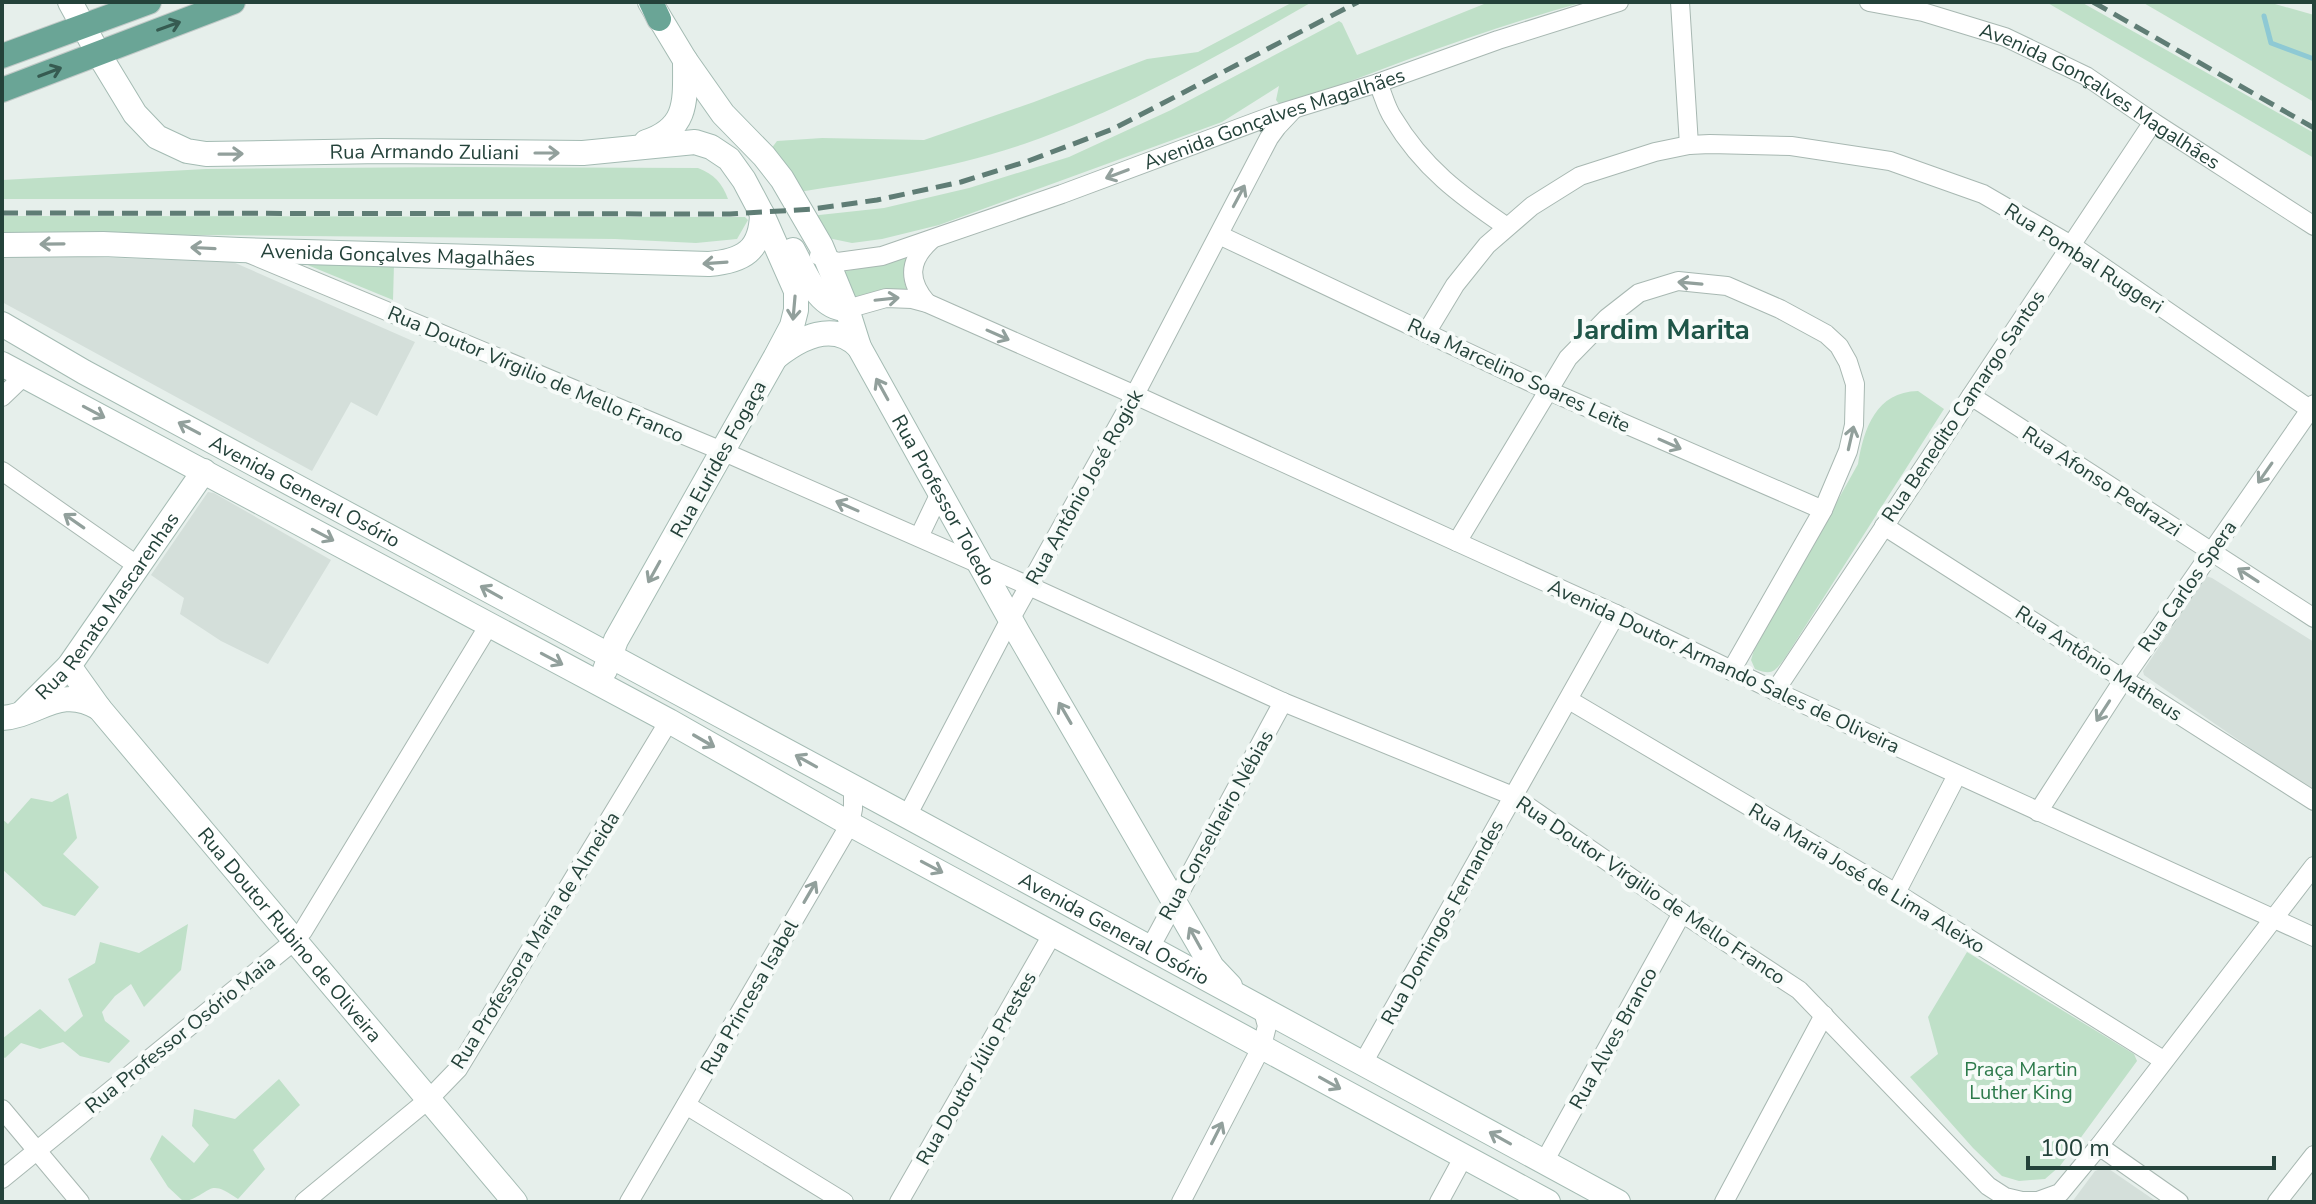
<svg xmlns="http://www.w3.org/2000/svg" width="2316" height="1204" font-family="'Nunito Sans',sans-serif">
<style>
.built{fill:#d4dfda}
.green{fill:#bfe0c8}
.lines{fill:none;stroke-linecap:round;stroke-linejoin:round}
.stream{stroke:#8ec9d4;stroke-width:5}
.street-casing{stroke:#a8b8b2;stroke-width:20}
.secondary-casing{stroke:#a4bbb3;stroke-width:26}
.primary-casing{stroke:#c2cac8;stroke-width:26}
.street{stroke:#fff;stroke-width:18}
.secondary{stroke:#fff;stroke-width:24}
.primary{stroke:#6aa596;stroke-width:24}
.rail{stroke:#5f7d75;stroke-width:5;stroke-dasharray:16 8;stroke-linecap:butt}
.oneway{stroke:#365b51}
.oneway2{stroke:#92a09c}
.labels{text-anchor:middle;stroke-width:8;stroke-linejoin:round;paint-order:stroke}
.street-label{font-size:20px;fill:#24423a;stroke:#f7fbf9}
.park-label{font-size:20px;fill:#2d7a4b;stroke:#f7fbf9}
.district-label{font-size:28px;font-weight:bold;fill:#1f5548;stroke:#f7fbf9}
</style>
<rect width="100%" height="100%" fill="#e6efeb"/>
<g class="built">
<polygon points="2,254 233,262 415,342 377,416 351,402 312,471 2,302"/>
<polygon points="208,492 214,493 331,560 268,664 221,641 180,614 184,598 151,575"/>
<polygon points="2206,576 2212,578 2314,642 2314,792 2144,675 2143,671"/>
<polygon points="2106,1167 2157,1202 2072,1202 2095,1171"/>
</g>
<g class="green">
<path d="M1293,2H1312C1219,55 1126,109 1024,144C951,169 875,180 799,192L771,149L777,141L822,138L924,140L1034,102L1147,59L1198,52Z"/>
<path d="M1489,2H1584C1482,30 1384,68 1286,106L1279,104L1276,100L1279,86L1222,122L939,225L882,239L852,243L828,238L810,216L884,208L969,188L1069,157L1171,110L1339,21L1342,23L1357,55Z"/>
<polygon points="2046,2 2081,2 2314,133 2314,158"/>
<polygon points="2142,2 2268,2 2314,15 2314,102"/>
<path d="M458,167L698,168C714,174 722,183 728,199H2V180L206,169Z"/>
<polygon points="2,216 745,217 748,220 737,239 696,243 615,239 2,233"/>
<path d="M909,257C903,271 901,279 909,293L851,299L838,273Z"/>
<polygon points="305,264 394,264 393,300"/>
<path d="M1918,391L1944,409L1785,658C1775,671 1773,676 1755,669L1751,660L1754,650L1858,464C1864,428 1876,392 1918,391Z"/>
<polygon points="68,793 77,838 63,854 99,887 75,916 43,906 2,869 2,819 8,824 31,798 52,802"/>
<polygon points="188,924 181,970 144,1007 131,984 115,996 102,1012 105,1021 130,1041 109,1063 80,1056 63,1042 40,1049 21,1043 5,1058 2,1056 2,1039 40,1009 65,1032 83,1016 68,979 95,963 100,942 139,953"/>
<polygon points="1967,952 2134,1054 2137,1061 2060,1166 2045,1179 2019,1181 2002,1176 1973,1148 1910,1077 1938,1054 1928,1017"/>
<path d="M279,1079L300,1105L253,1150L265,1169L238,1199C207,1177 213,1193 184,1202L168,1187L150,1159L162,1135L194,1163L209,1145L192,1126L194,1109L235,1119Z"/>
</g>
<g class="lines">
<polyline class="stream" points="2264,16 2271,43 2314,59"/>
<g class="street-casing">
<g id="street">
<polyline points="1680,2 1689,145"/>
<path id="s1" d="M1869,2L1923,12L2005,37L2086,76L2153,122L2314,226"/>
<path d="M1378,83C1383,94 1386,108 1393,118C1423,168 1460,195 1507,227"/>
<polyline points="1219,235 1547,390 1823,510"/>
<polyline points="250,254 722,451 1029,586 1283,702 1513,796 1682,913 1799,990 1988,1186 2005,1197 2022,1201 2038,1201 2060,1193 2099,1146 2314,866"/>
<path id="s2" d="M819,256L838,262L882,256L1062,194L1274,115L1378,83L1498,40L1619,2"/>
<path d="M927,303C908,281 908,261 931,240"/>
<polyline points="847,309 886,298 912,299 927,303 1135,395 1457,542 1616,614 1775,691 2314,937"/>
<polyline points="1426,333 1455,285 1487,245 1532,206 1580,176 1655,152 1689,145 1710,144 1791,146 1890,161 1983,194 2071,245 2314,412"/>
<polyline points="1971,396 2314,618"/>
<polyline points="2,397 25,375"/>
<polyline points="2,471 138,566"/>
<polyline points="1884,526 2314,801"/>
<polyline points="919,537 940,493"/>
<polyline points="1457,542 1568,358 1607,318 1639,293 1678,281 1727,286 1780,309 1826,334 1839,346 1848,362 1855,384 1854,425 1848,451 1823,510 1731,671"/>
<polyline points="1775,691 2153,122"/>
<polyline points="1569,700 1896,893 2163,1060"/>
<polyline points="2038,812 2129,671 2314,404"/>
<polyline points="907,816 1006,627 1130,404 1269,138 1277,127 1293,110"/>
<polyline points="1896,893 1957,775"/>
<polyline points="1150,948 1283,702"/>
<polyline points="1363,1063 1616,614"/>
<polyline points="686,1105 844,1202"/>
<polyline points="2,1109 80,1202"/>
<polyline points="2099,1146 2179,1202"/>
<polyline points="1544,1162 1682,913"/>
<polyline points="2,1179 293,942 303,931 489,625"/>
<polyline points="304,1202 429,1099 458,1069 669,721"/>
<polyline points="629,1202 850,824 853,809 853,787"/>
<polyline points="899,1202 1053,933"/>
<polyline points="1181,1202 1262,1046 1267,1026 1263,1011"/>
<polyline points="1439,1202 1464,1156"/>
<polyline points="1724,1202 1824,1015"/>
<polyline points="2277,1202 2314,1155"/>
</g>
</g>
<g class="secondary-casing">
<g id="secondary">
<path id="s3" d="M70,2L98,53L135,114L157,137L187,151L206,154L381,151L583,153L695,142L711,147L729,159L744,180L762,214L796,291V310L792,326L775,358L616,640L605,670"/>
<path id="s4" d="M650,2L685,60L723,114L764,156L782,179L821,246L847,309L859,347L1018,633L1204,953L1212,967L1230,986"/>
<path d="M646,142C689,128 685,100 685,60"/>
<path id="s5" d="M2,245L103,244L240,250L709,264C743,261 761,251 762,214"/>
<path d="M793,250C805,272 818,309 847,309"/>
<path id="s6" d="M2,324L84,372L907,816L1618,1202"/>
<path d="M776,357C800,338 834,320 859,347"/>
<polyline points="2,364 669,721 850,824 1548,1202"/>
<path id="s7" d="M69,666L99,708L515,1202"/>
<path id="s8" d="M23,712L69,666L204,471"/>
<path d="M2,718C38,716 59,684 99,708"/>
</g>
</g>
<g class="primary-casing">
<g id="primary">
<polyline points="651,2 659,19"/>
<polyline points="2,56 149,2"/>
<polyline points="2,90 233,2"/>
</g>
</g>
<use href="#street" class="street"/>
<use href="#secondary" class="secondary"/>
<use href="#primary" class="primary"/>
<g class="rail">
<polyline points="2093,2 2314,128"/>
<polyline points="2,213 730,214 813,209 877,200 961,182 1028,161 1113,129 1358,2"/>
</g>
</g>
<defs><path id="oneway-shaft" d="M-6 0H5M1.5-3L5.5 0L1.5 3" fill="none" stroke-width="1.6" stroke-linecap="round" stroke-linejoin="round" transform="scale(2)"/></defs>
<g class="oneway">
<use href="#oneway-shaft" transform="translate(169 26) rotate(-20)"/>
<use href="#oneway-shaft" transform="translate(50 72) rotate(-21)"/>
</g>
<g class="oneway2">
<use href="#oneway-shaft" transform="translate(547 153)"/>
<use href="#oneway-shaft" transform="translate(231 154) rotate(-1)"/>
<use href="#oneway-shaft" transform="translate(1117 174) rotate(159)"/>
<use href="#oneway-shaft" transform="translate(1239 196) rotate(-62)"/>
<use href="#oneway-shaft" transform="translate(52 244) rotate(179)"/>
<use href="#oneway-shaft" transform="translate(203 248) rotate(-177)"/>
<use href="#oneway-shaft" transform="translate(715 263) rotate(176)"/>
<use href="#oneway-shaft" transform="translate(1690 283) rotate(-175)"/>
<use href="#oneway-shaft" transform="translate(887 299) rotate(-6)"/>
<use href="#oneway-shaft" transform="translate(794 308) rotate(95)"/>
<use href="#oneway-shaft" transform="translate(998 335) rotate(24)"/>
<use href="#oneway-shaft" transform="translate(882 389) rotate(-119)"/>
<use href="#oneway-shaft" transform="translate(94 412) rotate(28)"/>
<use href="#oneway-shaft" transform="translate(189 428) rotate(-152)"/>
<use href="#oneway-shaft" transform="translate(1851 438) rotate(-77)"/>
<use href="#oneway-shaft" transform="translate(1670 444) rotate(24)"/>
<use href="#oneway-shaft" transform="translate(2265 473) rotate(125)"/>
<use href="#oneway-shaft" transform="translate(847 506) rotate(-156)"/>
<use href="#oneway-shaft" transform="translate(74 521) rotate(-145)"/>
<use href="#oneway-shaft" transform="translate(323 535) rotate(28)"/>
<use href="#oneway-shaft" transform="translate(654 572) rotate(119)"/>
<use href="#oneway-shaft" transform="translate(2248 575) rotate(-147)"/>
<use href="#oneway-shaft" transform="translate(491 592) rotate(-151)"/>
<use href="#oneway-shaft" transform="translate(552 659) rotate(28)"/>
<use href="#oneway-shaft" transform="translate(2103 711) rotate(123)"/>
<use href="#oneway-shaft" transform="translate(1065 713) rotate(-120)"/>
<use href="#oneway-shaft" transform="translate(704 741) rotate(30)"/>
<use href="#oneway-shaft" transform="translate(806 761) rotate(-151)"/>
<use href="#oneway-shaft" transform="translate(932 867) rotate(28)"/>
<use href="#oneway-shaft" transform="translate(810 892) rotate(-60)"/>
<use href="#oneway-shaft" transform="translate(1195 938) rotate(-119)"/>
<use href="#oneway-shaft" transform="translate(1330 1083) rotate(29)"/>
<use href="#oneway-shaft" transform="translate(1217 1133) rotate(-63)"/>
<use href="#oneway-shaft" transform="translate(1500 1138) rotate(-151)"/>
</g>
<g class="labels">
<g class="street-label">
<text dy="7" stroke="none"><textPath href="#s1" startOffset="252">Avenida Gonçalves Magalhães</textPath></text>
<text dy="7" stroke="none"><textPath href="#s2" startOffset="480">Avenida Gonçalves Magalhães</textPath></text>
<text dy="7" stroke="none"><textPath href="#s3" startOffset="432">Rua Armando Zuliani</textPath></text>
<text dy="7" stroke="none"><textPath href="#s5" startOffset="396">Avenida Gonçalves Magalhães</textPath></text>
<text transform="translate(2084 258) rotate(33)" y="7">Rua Pombal Ruggeri</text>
<text transform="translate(536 374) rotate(23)" y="7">Rua Doutor Virgilio de Mello Franco</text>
<text transform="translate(1519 375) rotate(25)" y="7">Rua Marcelino Soares Leite</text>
<text transform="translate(1963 406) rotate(-56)" y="7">Rua Benedito Camargo Santos</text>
<text transform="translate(718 459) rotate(-61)" y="7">Rua Eurides Fogaça</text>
<text transform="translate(2102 481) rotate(33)" y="7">Rua Afonso Pedrazzi</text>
<text transform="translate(1084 487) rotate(-61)" y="7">Rua Antônio José Rogick</text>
<text dy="7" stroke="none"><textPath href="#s6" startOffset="346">Avenida General Osório</textPath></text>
<text dy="7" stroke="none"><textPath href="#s4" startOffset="582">Rua Professor Toledo</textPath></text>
<text transform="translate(2187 586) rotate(-55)" y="7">Rua Carlos Spera</text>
<text dy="7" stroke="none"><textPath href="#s8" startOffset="136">Rua Renato Mascarenhas</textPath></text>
<text transform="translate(2099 663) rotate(33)" y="7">Rua Antônio Matheus</text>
<text transform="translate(1724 666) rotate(25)" y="7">Avenida Doutor Armando Sales de Oliveira</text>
<text transform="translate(1216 825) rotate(-61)" y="7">Rua Conselheiro Nébias</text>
<text transform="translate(1867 878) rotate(31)" y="7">Rua Maria José de Lima Aleixo</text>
<text transform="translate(1651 890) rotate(34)" y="7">Rua Doutor Virgilio de Mello Franco</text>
<text transform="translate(1442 922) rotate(-61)" y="7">Rua Domingos Fernandes</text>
<text dy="7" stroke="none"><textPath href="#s6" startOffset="1266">Avenida General Osório</textPath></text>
<text dy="7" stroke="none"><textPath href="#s7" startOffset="348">Rua Doutor Rubino de Oliveira</textPath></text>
<text transform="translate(535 940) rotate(-58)" y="7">Rua Professora Maria de Almeida</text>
<text transform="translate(749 997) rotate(-60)" y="7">Rua Princesa Isabel</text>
<text transform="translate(180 1034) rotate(-39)" y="7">Rua Professor Osório Maia</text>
<text transform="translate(1613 1038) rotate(-61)" y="7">Rua Alves Branco</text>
<text transform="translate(976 1068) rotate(-60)" y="7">Rua Doutor Júlio Prestes</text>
</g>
<g class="park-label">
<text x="2021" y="1076">Praça Martin<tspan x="2021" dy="23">Luther King</tspan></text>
</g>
<g class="district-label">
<text x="1662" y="339">Jardim Marita</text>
</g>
</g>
<rect width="2316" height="1204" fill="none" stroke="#24423a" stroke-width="8"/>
<path d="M2028 1156v12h246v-12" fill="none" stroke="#24423a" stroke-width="4"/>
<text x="2040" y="1156" font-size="24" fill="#24423a" stroke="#f7fbf9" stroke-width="6" paint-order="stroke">100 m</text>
</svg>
